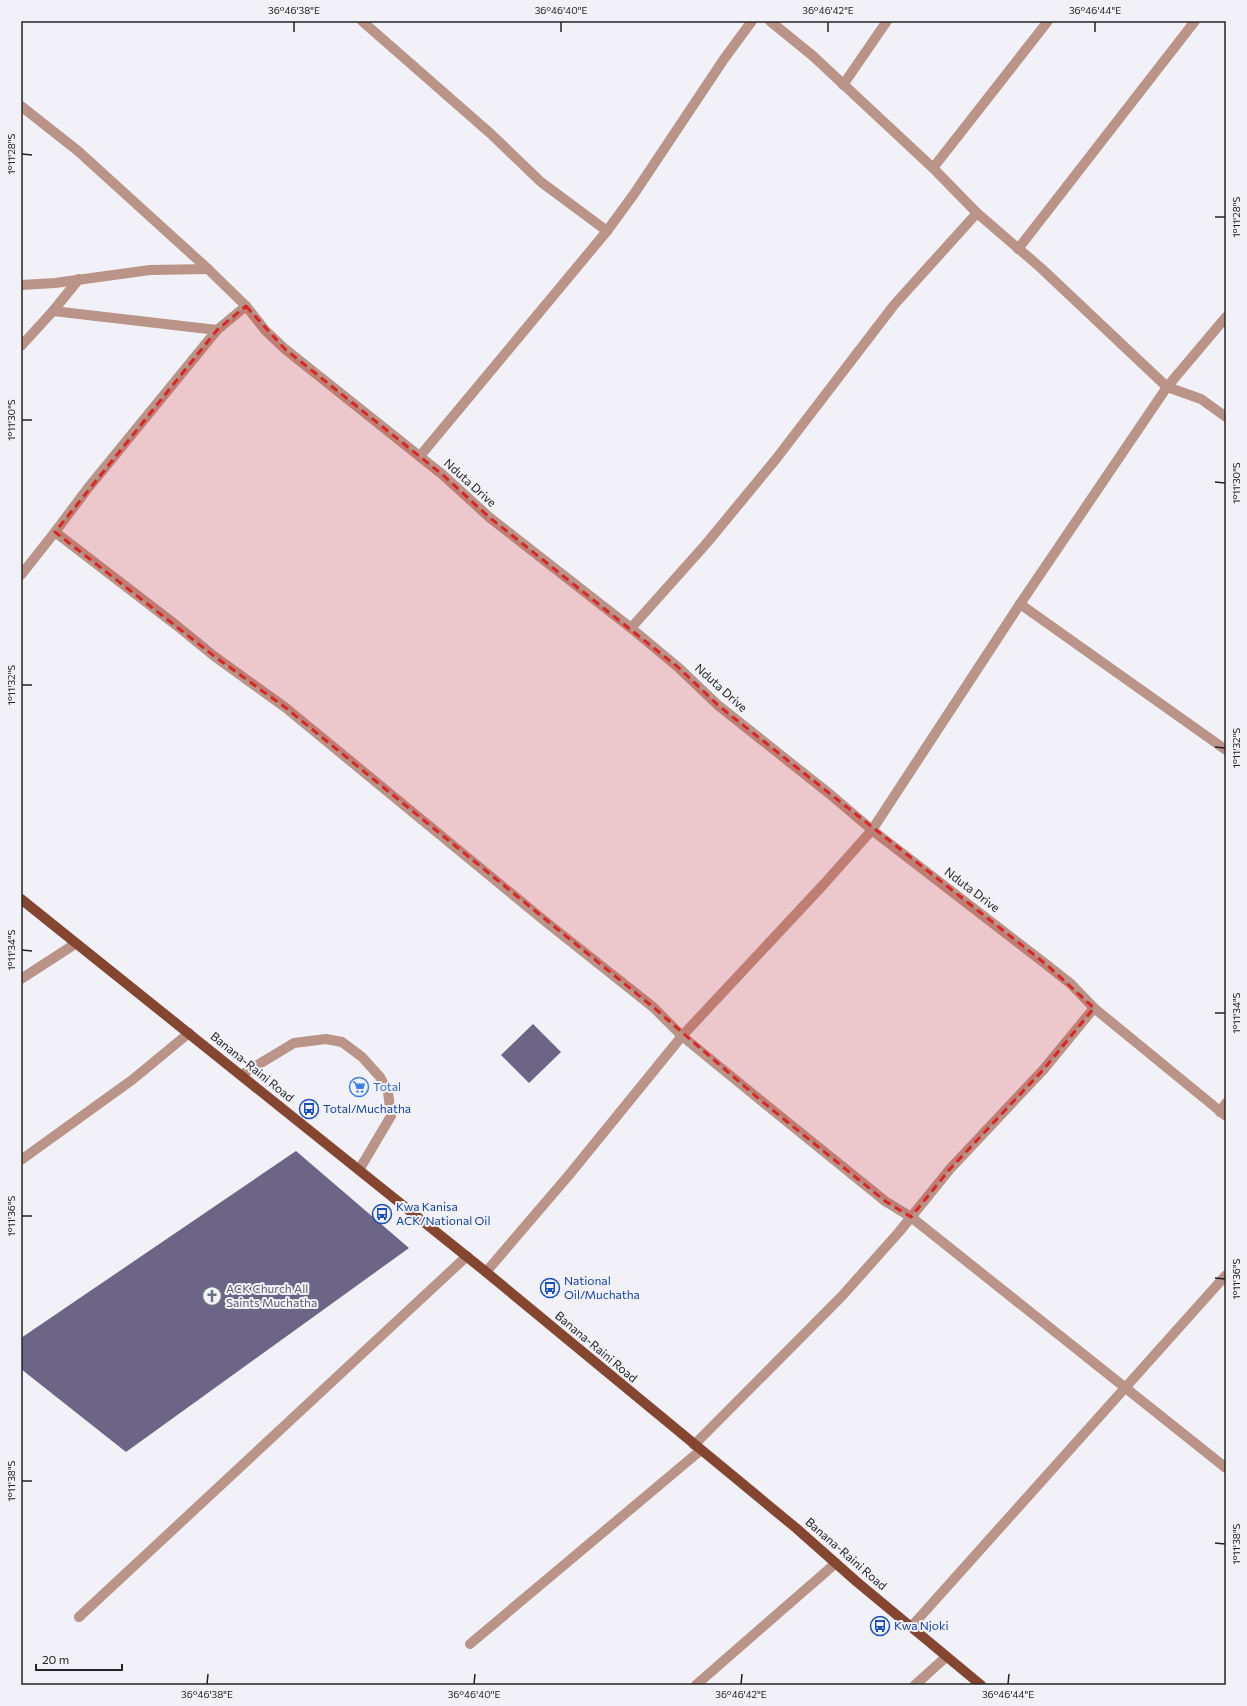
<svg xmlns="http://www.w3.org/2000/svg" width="1247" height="1706" font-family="Commissioner,sans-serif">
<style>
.building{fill:#6c6585}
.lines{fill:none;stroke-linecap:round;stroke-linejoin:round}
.minor{stroke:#ba9488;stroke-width:10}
.major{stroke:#854631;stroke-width:10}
.marked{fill:#d62828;fill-opacity:0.2;stroke:#d62828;stroke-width:3;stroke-dasharray:8 5;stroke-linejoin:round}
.ticks{fill:none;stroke:#232325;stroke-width:1.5}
.labels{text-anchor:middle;stroke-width:4;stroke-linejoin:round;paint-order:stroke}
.street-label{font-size:12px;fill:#232325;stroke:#f2f1f7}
.shop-label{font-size:12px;fill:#366cbe;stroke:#f2f1f7;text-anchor:start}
.transit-label{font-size:12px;fill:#164399;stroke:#f2f1f7;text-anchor:start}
.worship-label{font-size:12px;fill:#5b616d;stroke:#f2f1f7;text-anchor:start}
.neatline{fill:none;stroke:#232325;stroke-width:1.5}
.ticks-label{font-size:10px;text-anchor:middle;fill:#232325}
</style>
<rect width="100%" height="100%" fill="#f2f1f7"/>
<g class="building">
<polygon points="533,1024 561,1052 529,1083 501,1055"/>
<polygon points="296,1151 409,1248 126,1452 21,1369 21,1338"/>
</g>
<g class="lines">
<g class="minor">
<polyline points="362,21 491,134 541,182 607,231"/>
<polyline points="770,21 813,56 933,168 977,213 1041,268 1167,387 1201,399 1226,417"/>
<polyline points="843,85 887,21"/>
<polyline points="21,106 78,151 208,269 246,306 265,330 285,349 443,475 489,517 631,628 679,668 719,706 831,795 872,830 1047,965 1071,984 1094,1008 1226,1116"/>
<polyline points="933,168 1048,21"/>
<polyline points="1018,249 1195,21"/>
<polyline points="21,285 55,283 150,270 208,269"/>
<polyline points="53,311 217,330"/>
<polyline points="21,346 53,311 79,279"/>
<polyline points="420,456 607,231 634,194 724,59 752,21"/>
<polyline points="55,532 176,625 214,656 286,708 546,922 653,1007 682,1036 759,1099 885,1201 911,1217 1226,1468"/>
<polyline points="21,575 55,532 88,488 217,330 246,306"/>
<polyline points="1020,604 1226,750"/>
<polyline points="631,628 706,544 776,459 894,305 977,213"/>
<polyline points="21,979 75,944"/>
<polyline points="241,1075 294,1043 326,1039 342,1042 362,1057 380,1077 388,1092 391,1116 359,1170"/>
<polyline points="1220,1112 1226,1103"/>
<polyline points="21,1160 132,1080 189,1033"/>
<polyline points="486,1272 569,1175 682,1036 824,884 872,830 1020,604 1167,387 1226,317"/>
<polyline points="694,1445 842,1296 899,1232 950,1169 1044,1069 1094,1008"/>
<polyline points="79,1617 467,1256"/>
<polyline points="911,1627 1226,1275"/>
<polyline points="470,1644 701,1450"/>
<polyline points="696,1685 836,1563"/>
<polyline points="915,1685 946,1657"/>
</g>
<polyline class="major" points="21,899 486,1272 796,1528 857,1582 981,1685"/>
</g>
<path class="marked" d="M246,306L285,349L443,475L489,517L679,668L719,706L1047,965L1094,1008L1044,1069L950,1169L911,1217L885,1201L759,1099L653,1007L286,708L214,656L55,532L217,330Z"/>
<path class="ticks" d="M294,32V22M561,32V22M828,32V22M1095,32V22M22,154L32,155M1215,217H1225M22,420H32M1215,482L1225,483M22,685H32M1215,747L1225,748M22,950L32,951M1215,1013H1225M22,1216H32M1215,1278L1225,1279M22,1481H32M1215,1543L1225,1544M207,1684L208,1674M474,1684L475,1674M741,1684L742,1674M1008,1684L1009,1674"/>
<defs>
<g id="supermarket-ring" transform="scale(1)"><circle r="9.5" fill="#f2f1f7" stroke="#3f7fe0" stroke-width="1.5"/><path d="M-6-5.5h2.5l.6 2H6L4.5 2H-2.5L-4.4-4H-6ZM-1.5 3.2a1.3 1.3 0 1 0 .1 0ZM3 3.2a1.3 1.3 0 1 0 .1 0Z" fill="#3f7fe0"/></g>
<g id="bus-ring" transform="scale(1)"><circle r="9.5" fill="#f2f1f7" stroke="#1a4fb4" stroke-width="1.5"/><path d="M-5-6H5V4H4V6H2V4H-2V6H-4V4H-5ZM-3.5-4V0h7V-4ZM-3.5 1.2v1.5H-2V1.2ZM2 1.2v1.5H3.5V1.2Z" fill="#1a4fb4"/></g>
<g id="church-ring" transform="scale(1)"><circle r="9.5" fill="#f2f1f7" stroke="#6b7280" stroke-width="1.5"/><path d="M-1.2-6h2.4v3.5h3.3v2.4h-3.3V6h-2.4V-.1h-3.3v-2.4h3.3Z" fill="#6b7280"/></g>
</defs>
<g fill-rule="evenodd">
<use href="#supermarket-ring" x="359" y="1087"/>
<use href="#bus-ring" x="309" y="1109"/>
<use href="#bus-ring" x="382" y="1214"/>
<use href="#bus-ring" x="550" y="1288"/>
<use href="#church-ring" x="212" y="1296"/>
<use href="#bus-ring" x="880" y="1626"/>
</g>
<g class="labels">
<g class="street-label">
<text transform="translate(470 483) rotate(42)" y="4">Nduta Drive</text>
<text transform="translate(721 688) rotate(42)" y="4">Nduta Drive</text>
<text transform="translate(972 890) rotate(37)" y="4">Nduta Drive</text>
<text transform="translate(252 1067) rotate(39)" y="4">Banana-Raini Road</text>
<text transform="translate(596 1347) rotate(40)" y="4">Banana-Raini Road</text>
<text transform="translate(846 1554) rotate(41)" y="4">Banana-Raini Road</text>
</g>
<g class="shop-label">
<text x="373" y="1091">Total</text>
</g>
<g class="transit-label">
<text x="323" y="1113">Total/Muchatha</text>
<text x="396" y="1211">Kwa Kanisa<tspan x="396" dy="14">ACK/National Oil</tspan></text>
<text x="564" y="1285">National<tspan x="564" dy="14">Oil/Muchatha</tspan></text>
<text x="894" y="1630">Kwa Njoki</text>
</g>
<g class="worship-label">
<text x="226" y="1293">ACK Church All<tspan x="226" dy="14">Saints Muchatha</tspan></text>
</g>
</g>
<rect width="1247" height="1706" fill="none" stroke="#f2f1f7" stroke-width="44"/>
<path d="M36 1664v6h86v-6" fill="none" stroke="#232325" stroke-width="2"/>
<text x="42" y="1664" font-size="12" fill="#232325" stroke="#f2f1f7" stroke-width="3" paint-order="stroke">20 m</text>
<rect x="22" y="22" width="1203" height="1662" class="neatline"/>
<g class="ticks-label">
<text x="294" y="14">36°46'38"E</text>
<text x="561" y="14">36°46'40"E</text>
<text x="828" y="14">36°46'42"E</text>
<text x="1095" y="14">36°46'44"E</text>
<text transform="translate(11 154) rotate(-90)" y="4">1°11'28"S</text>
<text transform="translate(1236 217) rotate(-90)" y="4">1°11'28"S</text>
<text transform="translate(11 420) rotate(-90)" y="4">1°11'30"S</text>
<text transform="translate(1236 483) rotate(-90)" y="4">1°11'30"S</text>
<text transform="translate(11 685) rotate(-90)" y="4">1°11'32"S</text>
<text transform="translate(1236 748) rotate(-90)" y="4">1°11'32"S</text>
<text transform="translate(11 950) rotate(-90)" y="4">1°11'34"S</text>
<text transform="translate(1236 1013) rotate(-90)" y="4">1°11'34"S</text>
<text transform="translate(11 1216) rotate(-90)" y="4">1°11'36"S</text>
<text transform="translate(1236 1279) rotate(-90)" y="4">1°11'36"S</text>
<text transform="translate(11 1481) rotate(-90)" y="4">1°11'38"S</text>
<text transform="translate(1236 1544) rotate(-90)" y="4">1°11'38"S</text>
<text x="207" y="1698">36°46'38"E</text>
<text x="474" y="1698">36°46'40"E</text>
<text x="741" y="1698">36°46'42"E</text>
<text x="1008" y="1698">36°46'44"E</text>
</g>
</svg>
